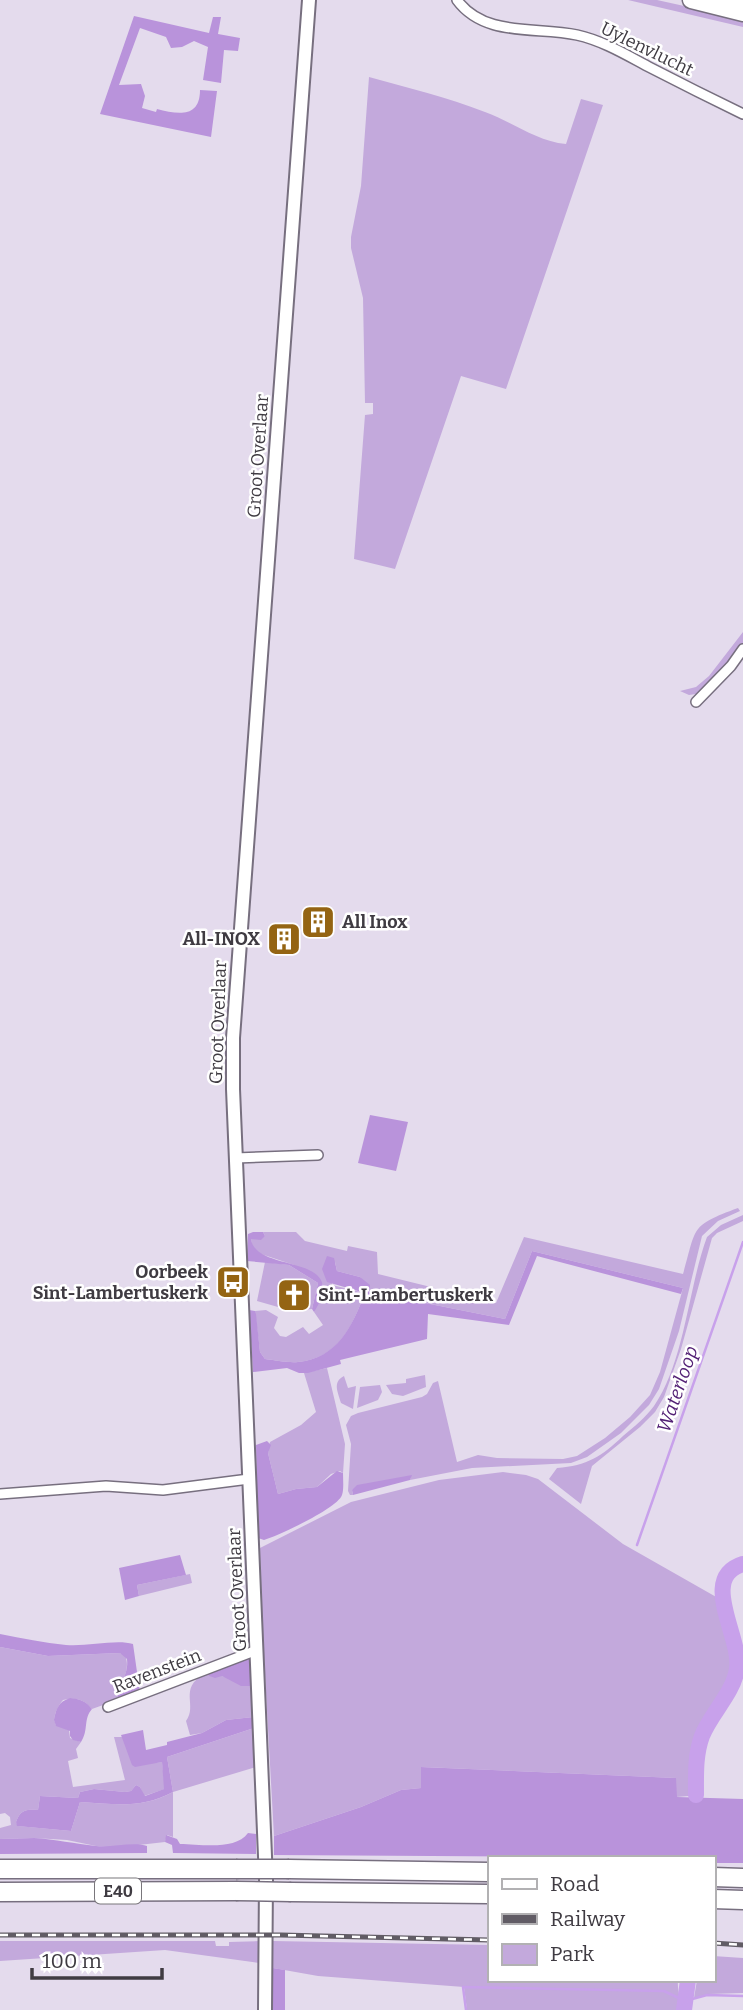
<svg xmlns="http://www.w3.org/2000/svg" width="743" height="2010" font-family="Bitter,serif">
<style>
.green{fill:#c3a9dc}
.forest{fill:#b993db}
.lines{fill:none;stroke-linecap:round;stroke-linejoin:round}
.stream{stroke:#c8a1eb;stroke-width:2.5}
.river{stroke:#c8a1eb;stroke-width:16}
.minor-casing{stroke:#776f7f;stroke-width:12}
.secondary-casing{stroke:#776f7f;stroke-width:16}
.primary-casing{stroke:#776f7f;stroke-width:18}
.trunk-casing{stroke:#776f7f;stroke-width:19}
.motorway-casing{stroke:#776f7f;stroke-width:21}
.minor{stroke:#fff;stroke-width:9}
.secondary{stroke:#fff;stroke-width:12}
.primary{stroke:#fff;stroke-width:14}
.trunk{stroke:#fff;stroke-width:16}
.motorway{stroke:#fff;stroke-width:18}
.rail-casing{stroke:#615c65;stroke-width:5}
.rail{stroke:#fff;stroke-width:2.5;stroke-dasharray:8;stroke-linecap:butt}
.motorway-bridge-casing{stroke:#776f7f;stroke-width:21;stroke-linecap:butt}
.motorway-bridge{stroke:#fff;stroke-width:18}
.labels{text-anchor:middle;stroke-width:5;stroke-linejoin:round;paint-order:stroke}
.shield{fill:#fff;stroke:#79767b;stroke-width:2}
.shield-label{font-size:16px;font-weight:bold;fill:#3f3b42}
.street-label{font-size:18px;fill:#3f3b42;stroke:#fff}
.poi-label{font-size:18px;font-weight:bold;fill:#3f3b42;stroke:#fff;text-anchor:start}
.water-label{font-size:19px;font-style:italic;fill:#532175;stroke:#fff}
</style>
<rect width="100%" height="100%" fill="#e4dbed"/>
<g class="green">
<polygon points="628,0 657,0 743,19 743,27"/>
<path d="M369,77C408,88 447,97 485,112C513,122 536,141 566,144L581,99L603,105L506,389L461,376L395,569L354,559L365,415L373,414V403H365L363,298L351,248V237L361,186Z"/>
<polygon points="743,632 743,645 730,665 702,693 689,695 680,691 696,687 709,676"/>
<path d="M738,1208L740,1211L718,1221L702,1236L679,1331L659,1389L649,1405L621,1433L587,1457L571,1463L472,1468L410,1480L411,1476L352,1490L353,1495H350L348,1491L351,1444L346,1425L351,1416L358,1413L422,1397L427,1394L433,1383L438,1381L457,1462L478,1455L497,1458L563,1459L577,1456L605,1438L630,1417L650,1395L660,1372L683,1288L532,1251L505,1319L370,1292L360,1277L337,1271L335,1262L332,1285L365,1293C352,1326 339,1358 298,1362C288,1363 275,1360 265,1359L260,1352L255,1311L266,1310L278,1317L274,1328L280,1336L286,1337L303,1327L309,1334L323,1325L314,1312L323,1285L294,1265L258,1253L252,1247L251,1239L265,1236L263,1232H296L305,1241L347,1251L348,1246L377,1252L378,1274L496,1303L524,1237L683,1274C697,1227 689,1226 738,1208Z"/>
<path d="M743,1215V1221L717,1233L712,1238L681,1349L664,1397L655,1412L640,1427L592,1466L581,1504L549,1479L557,1468C587,1466 602,1456 623,1436C634,1427 646,1417 654,1406C685,1361 688,1288 707,1237L721,1225Z"/>
<polygon points="265,1262 289,1265 318,1283 312,1309 294,1311 301,1295 305,1296 307,1291 301,1288 301,1284 298,1281 288,1281 286,1287 290,1289 283,1305 285,1309 257,1301"/>
<polygon points="327,1368 345,1444 343,1473 340,1471 331,1474 317,1487 296,1489 278,1494 268,1453 270,1442 301,1425 316,1412 304,1373"/>
<polygon points="425,1375 426,1387 403,1396 392,1394 386,1385 406,1383 406,1379"/>
<path d="M344,1376L348,1388L356,1386L353,1409L341,1403C338,1392 332,1382 344,1376Z"/>
<polygon points="380,1385 382,1392 378,1400 357,1408 360,1387"/>
<polygon points="503,1472 526,1475 538,1479 623,1544 718,1598 732,1654 732,1670 697,1735 691,1755 689,1796 676,1797 676,1778 422,1767 421,1788 401,1790 361,1807 274,1836 258,1549 351,1502 439,1480"/>
<polygon points="190,1574 192,1583 139,1596 137,1585"/>
<path d="M0,1647L48,1656L120,1653L125,1655C132,1673 118,1683 117,1700L92,1709C84,1699 75,1697 63,1700C57,1707 52,1717 56,1725L69,1730L70,1738L81,1742L76,1749L78,1758L68,1761L73,1787L125,1780L114,1737H123L133,1765L162,1762L165,1789L144,1796L140,1787L136,1785L131,1791L125,1792L94,1789L80,1792L78,1798L40,1796L38,1810C26,1809 20,1810 16,1822L18,1826L71,1831L80,1802C114,1804 142,1809 173,1792L167,1757L254,1728L256,1767L173,1792V1837L167,1835L165,1842L121,1847L96,1846L67,1840L34,1838L0,1839V1828L11,1825L10,1817L5,1813L0,1814Z"/>
<path d="M204,1674C211,1677 215,1675 222,1676C232,1678 238,1686 251,1686L253,1717L226,1720L202,1733L190,1735L186,1721C198,1705 178,1689 204,1674Z"/>
<polygon points="0,1941 215,1941 216,1946 229,1946 229,1942 260,1941 259,1963 165,1950 0,1961"/>
<path d="M273,1941L489,1945V1980H678C677,1991 681,1999 681,2010H467L464,1987L318,1976L273,1968Z"/>
<polygon points="713,1956 743,1958 743,1993 709,1994 694,1998 697,1980 713,1980"/>
</g>
<g class="forest">
<path d="M134,16L209,33L213,17H221L218,34L240,38L238,51L224,50L221,83L203,80L208,47L194,41L182,47L171,48L166,37L140,28L119,85L141,84L145,96L142,108L156,112L157,109C177,114 200,119 200,90L217,91L211,137L100,114Z"/>
<polygon points="370,1115 408,1122 396,1171 358,1163"/>
<path d="M253,1232H263L265,1236L261,1240L251,1239C256,1275 352,1251 314,1312L312,1309L318,1283L289,1265L247,1261L248,1234Z"/>
<path d="M532,1251L683,1288L681,1294L537,1256L509,1325L428,1314L427,1339L340,1360L341,1364L308,1373H299L287,1368L253,1372L249,1310L255,1311L256,1314L260,1352L265,1359C275,1360 288,1363 298,1362C338,1358 352,1326 365,1293L327,1282L322,1269L327,1256L334,1258L337,1271L360,1277L370,1285V1292L505,1319Z"/>
<path d="M267,1441L271,1445L268,1453L278,1494L296,1489L317,1487L337,1471L343,1473C343,1480 344,1489 342,1495C338,1508 278,1536 264,1540L258,1538L256,1445Z"/>
<polygon points="412,1475 410,1480 353,1495 352,1490 357,1485"/>
<polygon points="180,1555 186,1575 137,1585 139,1596 125,1600 119,1568"/>
<path d="M0,1634C22,1638 44,1643 66,1645C86,1647 116,1639 133,1644L140,1693L117,1700C118,1685 129,1675 127,1659L120,1653L48,1656L0,1647Z"/>
<polygon points="250,1655 251,1686 241,1686 222,1676 215,1678 204,1674"/>
<path d="M70,1698C80,1699 86,1701 92,1709C83,1719 89,1730 81,1742L73,1740L70,1736V1731L56,1726L54,1720C56,1709 58,1702 70,1698Z"/>
<path d="M253,1717L254,1728L167,1757L173,1792C141,1809 115,1804 80,1802L71,1831L17,1826L16,1822C20,1810 26,1809 38,1810L40,1796L78,1798L80,1792L94,1789L125,1792L131,1791L136,1785L140,1787L145,1796L164,1789L162,1762L135,1767L132,1765L121,1735L143,1730L146,1750L167,1745V1742L202,1733L226,1720Z"/>
<polygon points="421,1767 676,1778 677,1797 743,1799 743,1863 713,1863 713,1858 274,1855 274,1836 361,1807 401,1790 421,1788"/>
<path d="M248,1833L256,1834V1854L173,1853L172,1845L165,1842L166,1835L177,1839L180,1844C200,1844 235,1851 248,1833Z"/>
<path d="M34,1838C55,1839 75,1844 96,1846C111,1848 134,1841 147,1846V1853L0,1854V1839Z"/>
<polygon points="273,1968 285,1970 285,2010 272,2010"/>
</g>
<g class="lines">
<g class="stream">
<polyline points="637,1545 743,1242"/>
<polyline points="466,2010 463,1987 664,1991 685,2001 707,1995 743,1996"/>
</g>
<g class="river">
<path d="M696,1795C696,1775 695,1755 702,1736C711,1713 733,1694 737,1669C742,1637 698,1578 743,1564"/>
<polyline points="684,2010 688,1980"/>
</g>
<g class="minor-casing">
<g id="minor">
<path d="M457,0C485,38 537,26 577,35C604,41 628,56 651,68C682,84 712,99 743,114"/>
<polyline points="696,702 731,666 743,649"/>
<polyline points="235,1158 318,1155"/>
<polyline points="0,1494 106,1486 163,1490 249,1479"/>
<polyline points="108,1707 257,1650"/>
</g>
</g>
<g class="secondary-casing">
<polyline id="secondary" points="265,2010 266,1880 233,1089 233,1038 309,0"/>
</g>
<g class="primary-casing">
<polyline id="primary" points="725,0 743,4"/>
</g>
<g class="trunk-casing">
<polyline id="trunk" points="691,0 743,13"/>
</g>
<g class="motorway-casing">
<g id="motorway">
<polyline points="0,1869 236,1869"/>
<polyline points="289,1869 489,1872"/>
<polyline points="713,1877 743,1878"/>
<polyline points="0,1892 236,1891"/>
<polyline points="291,1892 489,1894"/>
<polyline points="713,1899 743,1900"/>
</g>
</g>
<use href="#minor" class="minor"/>
<use href="#secondary" class="secondary"/>
<use href="#primary" class="primary"/>
<use href="#trunk" class="trunk"/>
<use href="#motorway" class="motorway"/>
<g class="rail-casing">
<g id="rail">
<polyline points="0,1935 281,1935 489,1940"/>
<polyline points="713,1943 743,1945"/>
</g>
</g>
<use href="#rail" class="rail"/>
<g class="motorway-bridge-casing">
<g id="motorway-bridge">
<polyline points="236,1869 289,1869"/>
<polyline points="236,1891 291,1892"/>
</g>
</g>
<use href="#motorway-bridge" class="motorway-bridge"/>
</g>
<defs>
<g id="building-square" transform="scale(1.75)"><rect x="-9" y="-9" width="18" height="18" rx="4" fill="#946413" stroke="#fff"/><path d="M-4-6H4V6H1V3H-1V6H-4ZM-2.5-4.3h1.7v1.8h-1.7ZM.8-4.3h1.7v1.8H.8ZM-2.5-1h1.7V.8h-1.7ZM.8-1h1.7V.8H.8Z" fill="#fff"/></g>
<g id="bus-square" transform="scale(1.75)"><rect x="-9" y="-9" width="18" height="18" rx="4" fill="#946413" stroke="#fff"/><path d="M-5-6H5V4H4V6H2V4H-2V6H-4V4H-5ZM-3.5-4V0h7V-4ZM-3.5 1.2v1.5H-2V1.2ZM2 1.2v1.5H3.5V1.2Z" fill="#fff"/></g>
<g id="church-square" transform="scale(1.75)"><rect x="-9" y="-9" width="18" height="18" rx="4" fill="#946413" stroke="#fff"/><path d="M-1.2-6h2.4v3.5h3.3v2.4h-3.3V6h-2.4V-.1h-3.3v-2.4h3.3Z" fill="#fff"/></g>
</defs>
<g fill-rule="evenodd">
<use href="#building-square" x="318" y="922"/>
<use href="#building-square" x="284" y="939"/>
<use href="#bus-square" x="233" y="1282"/>
<use href="#church-square" x="294" y="1295"/>
</g>
<g class="labels">
<rect class="shield" x="95" y="1878.5" width="46" height="25" rx="5"/>
<g class="shield-label">
<text x="118" y="1897">E40</text>
</g>
<g class="street-label">
<text transform="translate(647 49) rotate(26)" y="6">Uylenvlucht</text>
<text transform="translate(258 456) rotate(-86)" y="6">Groot Overlaar</text>
<text transform="translate(218 1022) rotate(-88)" y="6">Groot Overlaar</text>
<text transform="translate(237 1590) rotate(-93)" y="6">Groot Overlaar</text>
<text transform="translate(157 1671) rotate(-21)" y="6">Ravenstein</text>
</g>
<g class="poi-label">
<text x="342" y="928">All Inox</text>
<text x="260" y="945" text-anchor="end">All-INOX</text>
<text x="208" y="1278" text-anchor="end">Oorbeek<tspan x="208" dy="21">Sint-Lambertuskerk</tspan></text>
<text x="318" y="1301">Sint-Lambertuskerk</text>
</g>
<g class="water-label">
<text transform="translate(677 1389) rotate(-71)" y="7">Waterloop</text>
</g>
</g>
<rect x="488" y="1856" width="228" height="126" fill="#ffffff" stroke="#b2b1b3" stroke-width="2"/>
<rect x="502" y="1879" width="35" height="10" fill="#ffffff" stroke="#b2b1b3" stroke-width="2"/>
<text x="550" y="1891" font-size="21" fill="#3f3b42">Road</text>
<rect x="502" y="1914" width="35" height="10" fill="#615c65" stroke="#b2b1b3" stroke-width="2"/>
<text x="550" y="1926" font-size="21" fill="#3f3b42">Railway</text>
<rect x="502" y="1944" width="35" height="21" fill="#c3a9dc" stroke="#b2b1b3" stroke-width="2"/>
<text x="550" y="1961" font-size="21" fill="#3f3b42">Park</text>
<path d="M32 1968v10h130v-10" fill="none" stroke="#3f3b42" stroke-width="3.5"/>
<text x="42" y="1968" font-size="21" fill="#3f3b42" stroke="#ffffff" stroke-width="5" paint-order="stroke">100 m</text>
</svg>
